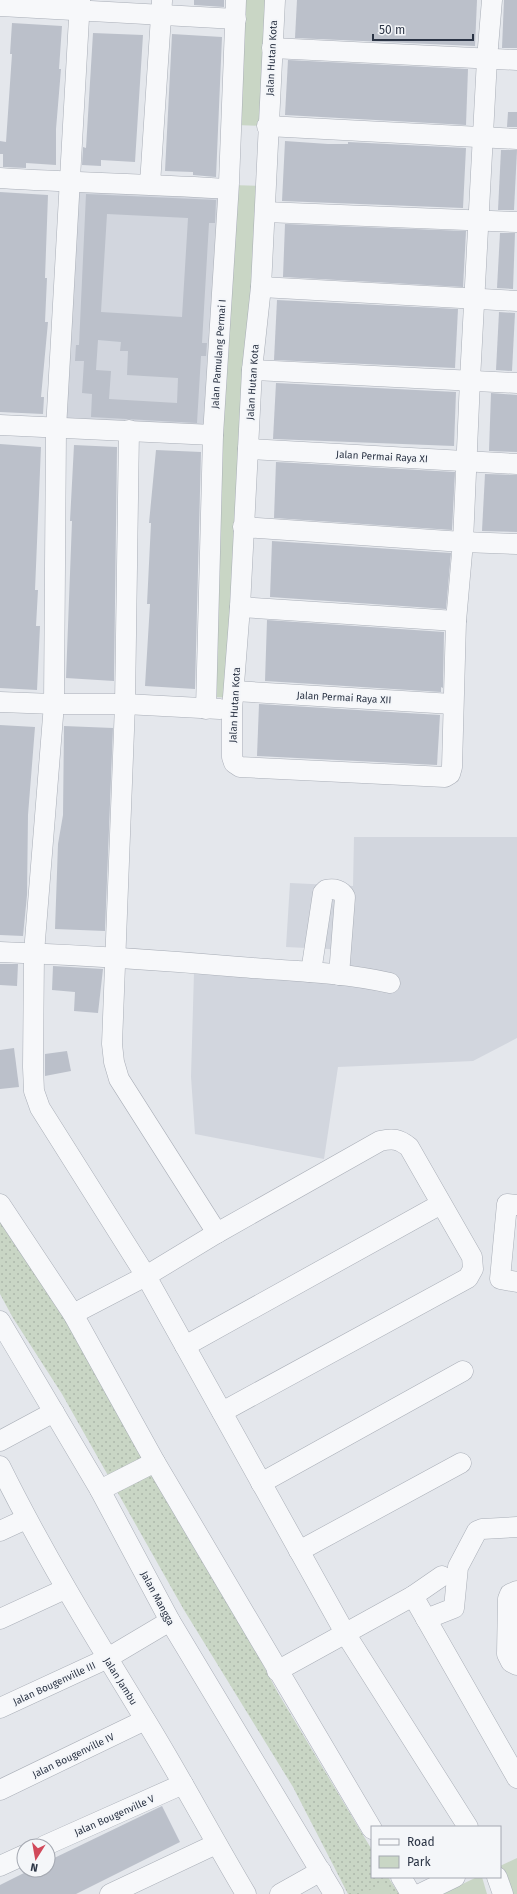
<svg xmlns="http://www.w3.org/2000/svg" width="517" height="1894" font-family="'Fira Sans',sans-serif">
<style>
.built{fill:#d2d6de}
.grass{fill:url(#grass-dots)}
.park{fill:#c9d6c5}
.building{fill:#bbc0ca;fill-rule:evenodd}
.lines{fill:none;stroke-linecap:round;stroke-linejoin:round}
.minor-casing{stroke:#a9aeb7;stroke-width:21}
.minor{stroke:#f7f8fa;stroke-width:20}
.labels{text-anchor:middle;stroke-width:4;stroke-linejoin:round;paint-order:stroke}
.street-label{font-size:10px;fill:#2b3445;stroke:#f4f6f9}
</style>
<defs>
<pattern id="grass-dots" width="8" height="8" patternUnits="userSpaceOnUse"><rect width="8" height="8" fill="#c9d6c5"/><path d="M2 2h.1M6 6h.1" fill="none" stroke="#adb8ab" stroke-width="1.8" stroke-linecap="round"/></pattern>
</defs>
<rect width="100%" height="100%" fill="#e4e7ec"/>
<g class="built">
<polygon points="69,183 228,189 213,435 56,429"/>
<polygon points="354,837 517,837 517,1038 473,1061 338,1067 324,1159 195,1134 191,1077 194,972 349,984 349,950 286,947 290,883 353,886"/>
</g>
<polygon class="grass" points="0,1197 157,1466 278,1693 372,1850 372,1877 388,1877 399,1894 348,1894 293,1787 184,1610 62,1394 13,1318 0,1294"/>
<g class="park">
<polygon points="240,0 273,0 265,126 236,125"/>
<polygon points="231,185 264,186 240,698 209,697"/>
<polygon points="517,1858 517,1894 498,1894 500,1866"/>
<polygon points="477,1877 482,1877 487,1894 442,1894"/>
<polygon points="385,1883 391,1894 361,1894"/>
</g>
<g class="building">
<polygon points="194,0 224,0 224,7 194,5"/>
<polygon points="297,0 477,0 475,46 295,38"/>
<polygon points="504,0 517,0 517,48 502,48"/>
<polygon points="12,23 62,26 59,69 61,69 56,129 56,165 26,163 26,168 3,167 3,154 0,154 0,141 6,142 12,54 10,54"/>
<polygon points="93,33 143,35 135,162 101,160 101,166 82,165 83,147 86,148"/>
<polygon points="172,34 222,37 216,177 193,175 193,172 165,171"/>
<polygon points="288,60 468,69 466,125 285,115"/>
<polygon points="508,112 517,112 517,127 507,127"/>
<polygon points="285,141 328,144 348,144 348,142 466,148 463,208 282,201"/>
<polygon points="501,150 517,150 514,210 498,210"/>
<polygon points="0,192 48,195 45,278 47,278 45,322 48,322 41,397 44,397 43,414 0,412"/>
<path d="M86,194L216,200L215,223H209L202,343H207L206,356H201L197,423L91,417L92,394L82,393L84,361H75L76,345H79ZM107,214L188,218L182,317L101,312ZM98,340L121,342L120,351H128L127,375L178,378L177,403L109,399L111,371L96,370Z"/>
<polygon points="285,224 466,231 463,287 283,277"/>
<polygon points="500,233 515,233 513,289 497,288"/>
<polygon points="277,300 458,309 455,368 274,360"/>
<polygon points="499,312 515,313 512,371 496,370"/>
<polygon points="276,383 456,392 454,446 273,439"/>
<polygon points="491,393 517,395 517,452 489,451"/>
<polygon points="0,444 41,447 35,590 38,590 36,626 40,626 37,690 0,688"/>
<polygon points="74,445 117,447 114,681 66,678 72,521 70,521"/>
<polygon points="156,450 201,452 195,689 145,686 150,604 147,604 151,523 149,523"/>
<polygon points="276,462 455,472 452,530 274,518"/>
<polygon points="485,474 517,475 517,532 482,531"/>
<polygon points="272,541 451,553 446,609 270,597"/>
<polygon points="267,620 444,632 443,688 441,687 441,692 265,681"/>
<polygon points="259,704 440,715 437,765 257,756"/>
<polygon points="0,725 35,727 28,815 27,895 23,936 0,935"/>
<polygon points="64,726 113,728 105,931 55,929 58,844 63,815"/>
<polygon points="0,964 18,964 17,986 0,985"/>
<polygon points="53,966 103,969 98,1013 74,1011 75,992 52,990"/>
<polygon points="14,1048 19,1087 0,1089 0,1050"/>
<polygon points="67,1051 71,1071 45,1076 45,1054"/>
<polygon points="162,1806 180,1842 76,1894 0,1894 0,1885 30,1870 48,1870 48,1861"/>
</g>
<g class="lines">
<g class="minor-casing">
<g id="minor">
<polyline points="80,0 56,429 54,704 34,953 33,1067 34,1091 40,1108 52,1127 146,1276 345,1633 468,1827"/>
<polyline points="275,0 261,287 252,370 240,607 232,710 232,757 234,763 240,767 445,777 450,774 452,767 456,621 463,542 470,380 487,59 492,0"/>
<polyline points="0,6 236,19"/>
<polyline points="272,48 517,60"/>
<polyline points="267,126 517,139"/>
<path d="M0,178C76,183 152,184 228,189"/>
<polyline points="150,184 162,1"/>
<polyline points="265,212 517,222"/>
<polyline points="261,287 517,301"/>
<polyline points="252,370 517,383"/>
<polyline points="0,425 213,435"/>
<polyline points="129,430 125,704 112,1044 114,1062 119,1079 217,1233"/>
<polyline points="248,449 517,464"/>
<polyline points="243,527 463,542 517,544"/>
<polyline points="240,607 456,621"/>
<polyline points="234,691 453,704"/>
<polyline points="0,702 54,704 125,704 220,709"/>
<polyline points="206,709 213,435 229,183 236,0"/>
<path d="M0,952C80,955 160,960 240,967C290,971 341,972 390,983"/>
<path d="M311,972L323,893L326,890C334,888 342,890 345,897L339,975"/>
<polyline points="0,1204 73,1314 155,1462 372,1829"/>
<polyline points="517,1205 507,1204 500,1279 517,1282"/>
<path d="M73,1314L146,1276L217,1233L380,1141C393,1138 399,1139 409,1147L472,1257L473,1269L468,1278L222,1412"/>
<polyline points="0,1321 100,1490 170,1621 334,1894"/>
<polyline points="185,1346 441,1204"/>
<polyline points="0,1441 54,1412"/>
<path d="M0,1466C44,1555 94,1636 146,1721C181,1778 212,1837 246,1894"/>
<polyline points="261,1483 463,1371"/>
<polyline points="100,1490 155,1462"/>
<polyline points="0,1531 26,1519"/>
<polyline points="299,1551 461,1463"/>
<polyline points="517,1591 510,1594 508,1599 507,1654 511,1662 517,1665"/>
<polyline points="413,1596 517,1778"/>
<polyline points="0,1619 65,1589"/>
<polyline points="426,1619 454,1608 458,1567 477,1531 482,1529 517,1527"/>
<polyline points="277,1671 413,1596 442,1576"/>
<polyline points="0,1708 106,1659 170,1621"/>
<polyline points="0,1790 145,1720"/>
<polyline points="44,1846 183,1784"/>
<polyline points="0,1866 24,1855"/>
<polyline points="401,1877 411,1894"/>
<polyline points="497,1877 503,1894"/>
<polyline points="110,1894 216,1844"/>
<polyline points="280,1894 321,1871"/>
<polyline points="420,1894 455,1877"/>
</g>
</g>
<use href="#minor" class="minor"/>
</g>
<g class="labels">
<g class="street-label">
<text transform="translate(271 58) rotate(-87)" y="4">Jalan Hutan Kota</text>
<text transform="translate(218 354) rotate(-86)" y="4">Jalan Pamulang Permai I</text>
<text transform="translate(252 382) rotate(-86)" y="4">Jalan Hutan Kota</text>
<text transform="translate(382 456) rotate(3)" y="4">Jalan Permai Raya XI</text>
<text transform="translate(344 697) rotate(3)" y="4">Jalan Permai Raya XII</text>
<text transform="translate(234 705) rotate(-87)" y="4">Jalan Hutan Kota</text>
<text transform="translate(158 1598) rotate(62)" y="4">Jalan Mangga</text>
<text transform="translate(121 1681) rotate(58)" y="4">Jalan Jambu</text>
<text transform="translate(54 1683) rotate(-25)" y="4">Jalan Bougenville III</text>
<text transform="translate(73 1755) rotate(-26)" y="4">Jalan Bougenville IV</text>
<text transform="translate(114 1815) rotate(-24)" y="4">Jalan Bougenville V</text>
</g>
</g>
<rect x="371" y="1826" width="130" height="52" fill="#f4f6f9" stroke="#a4a8b1"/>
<rect x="379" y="1839" width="20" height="6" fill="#f7f8fa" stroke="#a4a8b1"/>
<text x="407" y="1846" font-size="12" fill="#2b3445">Road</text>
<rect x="379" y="1856" width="20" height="12" fill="#c9d6c5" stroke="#a4a8b1"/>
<text x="407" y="1866" font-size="12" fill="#2b3445">Park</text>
<g transform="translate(36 1858) rotate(191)"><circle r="19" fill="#f4f6f9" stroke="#a4a8b1"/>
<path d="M0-3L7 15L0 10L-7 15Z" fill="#d1495b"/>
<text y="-6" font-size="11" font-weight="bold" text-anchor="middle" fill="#2b3445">N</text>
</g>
<path d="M373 34v6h100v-6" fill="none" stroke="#2b3445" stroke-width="2"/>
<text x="379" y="34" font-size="12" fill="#2b3445" stroke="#f4f6f9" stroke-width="3" paint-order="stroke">50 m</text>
</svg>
